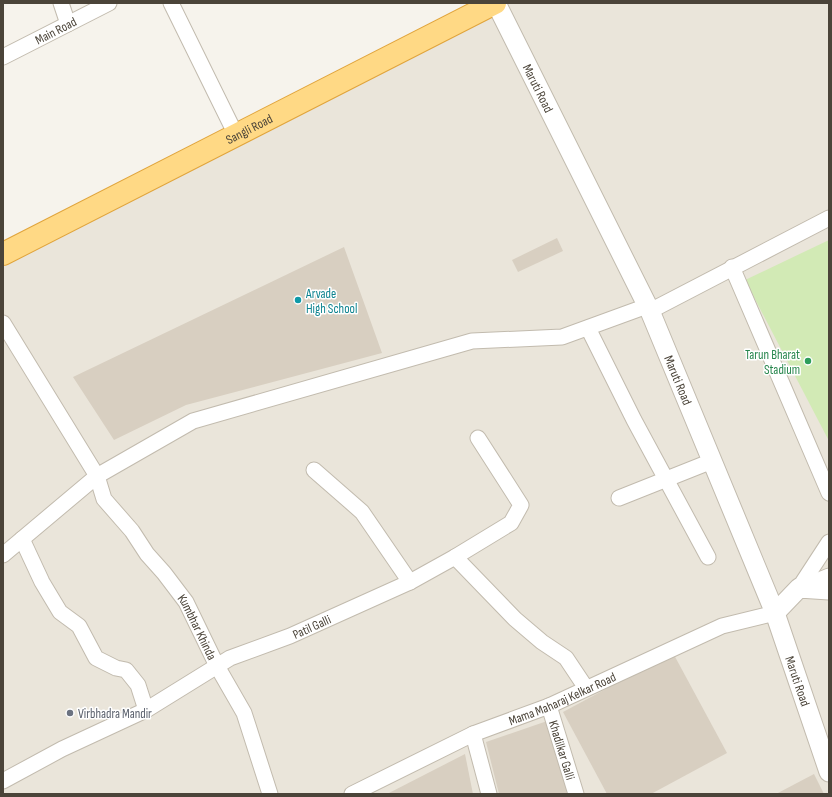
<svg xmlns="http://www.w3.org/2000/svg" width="832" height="797" font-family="'Sofia Sans Condensed',sans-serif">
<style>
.residential{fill:#eae5da}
.green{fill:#d2eab5}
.building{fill:#d8cfc1}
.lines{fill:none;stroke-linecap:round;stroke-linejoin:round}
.minor-casing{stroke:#c2bbae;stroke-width:17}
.tertiary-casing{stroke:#c2bbae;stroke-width:21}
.trunk-casing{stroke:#e0a43c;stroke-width:24}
.minor{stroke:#fff;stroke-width:15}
.tertiary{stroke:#fff;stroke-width:19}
.trunk{stroke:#ffd985;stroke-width:22}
.culture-dot{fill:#0f9aa8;stroke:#fff;stroke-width:1.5}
.leisure-dot{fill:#2e9e5b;stroke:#fff;stroke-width:1.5}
.worship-dot{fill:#6b7280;stroke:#fff;stroke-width:1.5}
.labels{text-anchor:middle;stroke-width:3;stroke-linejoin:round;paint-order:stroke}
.street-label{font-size:13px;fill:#4b4439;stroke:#fff}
.culture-label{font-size:13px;fill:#0d838f;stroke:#fff;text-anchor:start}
.leisure-label{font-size:13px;fill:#27864d;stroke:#fff;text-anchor:end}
.worship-label{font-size:13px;fill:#5b616d;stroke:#fff;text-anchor:start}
</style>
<rect width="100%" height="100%" fill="#f6f3ec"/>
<polygon class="residential" points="494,3 829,3 829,794 3,794 3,267 419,42"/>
<polygon class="green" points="829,240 829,441 745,280"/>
<g class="building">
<polygon points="557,238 563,251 518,272 512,260"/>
<polygon points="344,247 382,353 186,405 114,440 73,377"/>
<polygon points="673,653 727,753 651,794 607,794 563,712"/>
<polygon points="553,719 567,794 499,794 486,742"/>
<polygon points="465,754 473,794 387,794"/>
<polygon points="814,774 824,794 776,794"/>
</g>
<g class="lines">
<g class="minor-casing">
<g id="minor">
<polyline points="61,3 68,24"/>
<polyline points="171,3 236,135"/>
<path id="s1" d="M3,57L109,3"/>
<polyline points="732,267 829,493"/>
<polyline points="650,311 829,218"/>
<path id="s2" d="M3,323L97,476L104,499L132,531L147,554L164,573L186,602L217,666L244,713L270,794"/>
<polyline points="588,328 634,420 708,557"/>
<polyline points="314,470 362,512 410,582"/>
<polyline points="619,498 712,461"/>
<polyline points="22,539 42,582 60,612 79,626 96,658 116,668 126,670 138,685 146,710"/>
<polyline points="3,555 97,476 193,421 472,341 562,337 647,306"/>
<polyline points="455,557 511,523 521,505 478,438"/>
<polyline points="802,587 829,576"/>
<polyline points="799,588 829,542"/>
<path id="s3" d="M549,706L576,794"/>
<polyline points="473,734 489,794"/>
<path id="s4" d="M3,781L62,749L146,710L230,658L290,636L410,582L455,557L515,619L542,642L566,658L586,688"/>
<path id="s5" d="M352,794L473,734L549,706L722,626L775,613"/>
</g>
</g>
<g class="tertiary-casing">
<g id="tertiary">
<path id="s6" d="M496,3L650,311L775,613L829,772"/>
<polyline points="775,613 799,588 829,590"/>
</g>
</g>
<g class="trunk-casing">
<g id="trunk">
<path id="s7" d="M3,254L495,3"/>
</g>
</g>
<use href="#minor" class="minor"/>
<use href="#tertiary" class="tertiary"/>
<use href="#trunk" class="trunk"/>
</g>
<circle class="culture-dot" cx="298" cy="300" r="4"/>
<circle class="leisure-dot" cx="808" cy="361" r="4"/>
<circle class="worship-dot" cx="70" cy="713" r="4"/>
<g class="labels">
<g class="street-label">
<text dy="5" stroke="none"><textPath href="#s1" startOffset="59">Main Road</textPath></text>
<text dy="5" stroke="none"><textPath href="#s6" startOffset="95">Maruti Road</textPath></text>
<text dy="5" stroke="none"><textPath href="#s7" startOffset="276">Sangli Road</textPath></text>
<text dy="5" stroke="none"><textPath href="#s6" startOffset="419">Maruti Road</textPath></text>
<text dy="5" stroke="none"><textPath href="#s4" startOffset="346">Patil Galli</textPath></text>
<text dy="5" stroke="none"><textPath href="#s2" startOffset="363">Kumbhar Khinda</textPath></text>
<text dy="5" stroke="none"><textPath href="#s6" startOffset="743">Maruti Road</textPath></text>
<text dy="5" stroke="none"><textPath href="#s5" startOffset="231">Mama Maharaj Kelkar Road</textPath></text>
<text dy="5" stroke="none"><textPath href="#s3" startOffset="46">Khadilkar Galli</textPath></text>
</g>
<g class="culture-label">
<text x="306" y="298">Arvade<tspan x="306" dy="15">High School</tspan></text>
</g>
<g class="leisure-label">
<text x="800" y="359">Tarun Bharat<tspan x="800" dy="15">Stadium</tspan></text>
</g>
<g class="worship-label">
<text x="78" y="718">Virbhadra Mandir</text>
</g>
</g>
<rect width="832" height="797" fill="none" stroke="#4b4439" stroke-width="8"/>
</svg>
